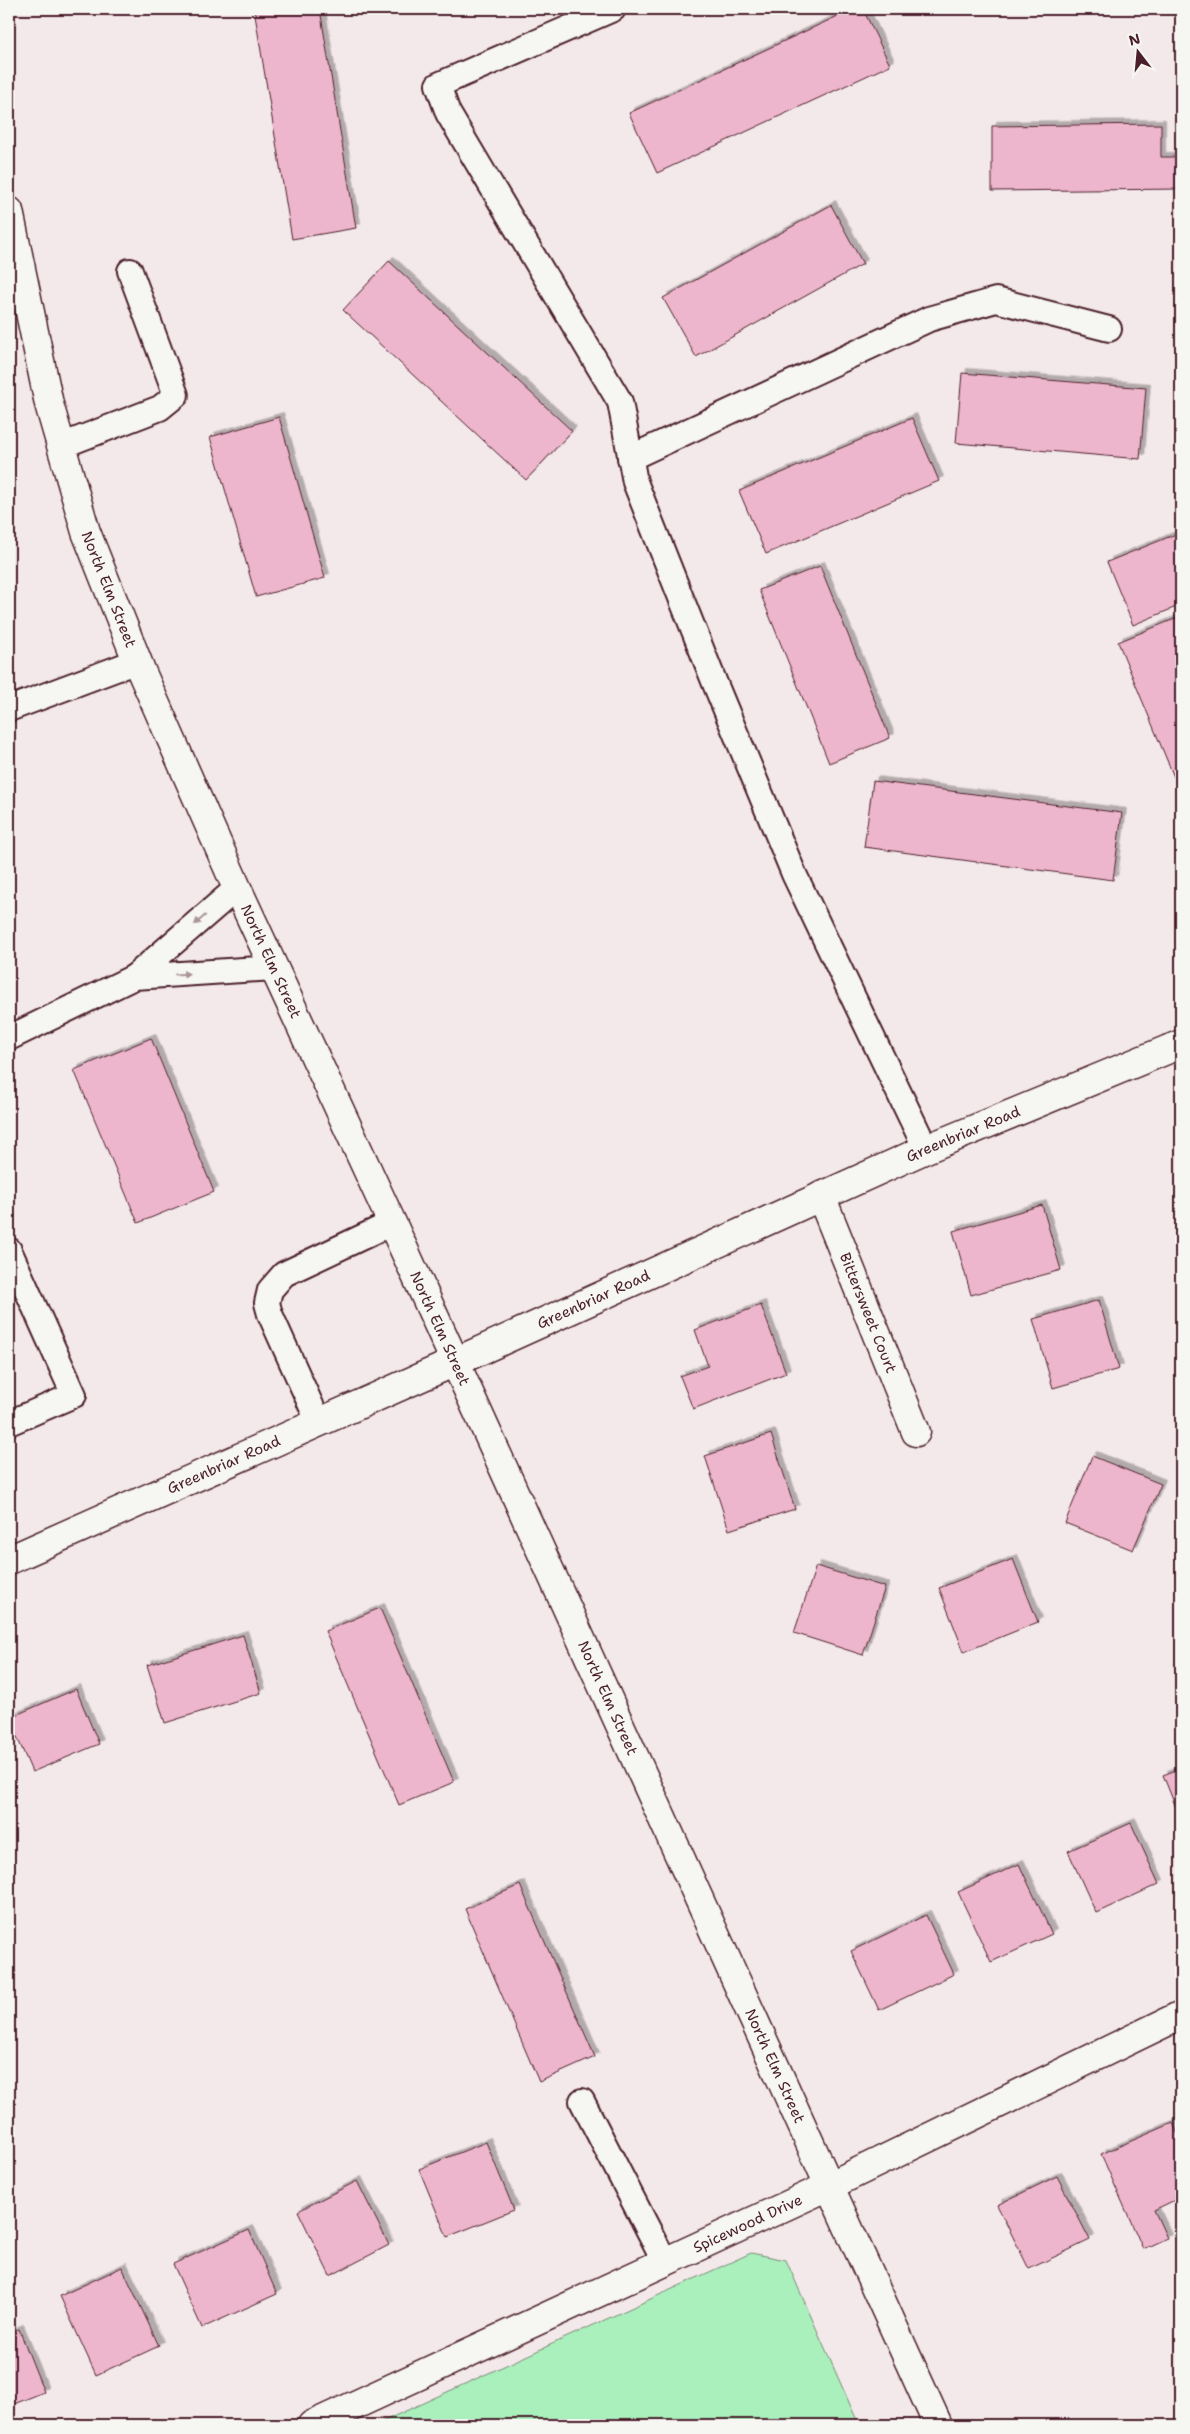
<svg xmlns="http://www.w3.org/2000/svg" width="1190" height="2434" font-family="'Shantell Sans',sans-serif">
<style>
.green{fill:#a9f0bc;stroke:#7a8874}
.building{fill:#eeb6cc;stroke:#4a1f2b;filter:url(#shadow)}
.lines{fill:none;stroke-linecap:round;stroke-linejoin:round}
.lane-casing{stroke:#4a1f2b;stroke-width:28}
.street-casing{stroke:#4a1f2b;stroke-width:31}
.secondary-casing{stroke:#4a1f2b;stroke-width:31}
.lane{stroke:#f6f6f2;stroke-width:24}
.street{stroke:#f6f6f2;stroke-width:28}
.secondary{stroke:#f6f6f2;stroke-width:28}
.oneway{fill:#a99598}
.labels{text-anchor:middle;stroke-width:4;stroke-linejoin:round;paint-order:stroke}
.street-label{font-size:15px;fill:#4a1f2b;stroke:#f6f6f2}
</style>
<defs>
<filter id="shadow"><feDropShadow dx="4.5" dy="-4.5" stdDeviation="0" flood-color="#0004"/></filter>
</defs>
<rect width="100%" height="100%" fill="#f4e9ea"/>
<filter id="ink" filterUnits="userSpaceOnUse"><feTurbulence type="fractalNoise" baseFrequency=".02" numOctaves="2"/><feDisplacementMap in="SourceGraphic" scale="10" xChannelSelector="R" yChannelSelector="G"/><feConvolveMatrix kernelMatrix="1 2 1 2 8 2 1 2 1" color-interpolation-filters="sRGB"/></filter>
<g filter="url(#ink)">
<polygon class="green" points="751,2253 786,2260 859,2425 375,2425"/>
<g class="building">
<polygon points="254,9 320,9 356,228 292,239"/>
<polygon points="853,9 863,9 890,65 657,173 629,113"/>
<polygon points="1161,124 1161,157 1181,157 1181,189 992,191 992,126"/>
<polygon points="831,205 863,264 696,357 663,298"/>
<polygon points="389,261 572,431 526,480 343,310"/>
<polygon points="962,373 1146,388 1140,459 956,443"/>
<polygon points="279,417 325,578 256,597 210,437"/>
<polygon points="912,418 939,481 766,554 739,491"/>
<polygon points="1181,532 1181,605 1133,625 1107,562"/>
<polygon points="820,566 890,738 829,763 759,590"/>
<polygon points="1177,618 1181,628 1181,794 1118,642"/>
<polygon points="873,781 1122,813 1113,880 864,847"/>
<polygon points="151,1038 214,1192 138,1223 74,1070"/>
<polygon points="1042,1205 1061,1270 971,1295 953,1231"/>
<polygon points="1099,1300 1119,1369 1053,1388 1033,1319"/>
<polygon points="761,1305 786,1373 693,1409 680,1376 708,1366 695,1330"/>
<polygon points="771,1434 795,1509 729,1530 705,1456"/>
<polygon points="1092,1456 1161,1484 1133,1550 1065,1523"/>
<polygon points="1013,1559 1038,1622 964,1652 939,1588"/>
<polygon points="816,1566 885,1587 863,1655 794,1633"/>
<polygon points="380,1608 454,1782 399,1805 325,1631"/>
<polygon points="243,1635 261,1693 165,1723 147,1665"/>
<polygon points="76,1689 99,1744 32,1772 9,1718"/>
<polygon points="1181,1768 1181,1820 1163,1775"/>
<polygon points="1131,1823 1159,1884 1096,1913 1068,1851"/>
<polygon points="1019,1864 1052,1934 991,1962 958,1892"/>
<polygon points="520,1885 595,2057 539,2082 465,1909"/>
<polygon points="926,1915 954,1974 879,2010 851,1951"/>
<polygon points="1173,2123 1181,2142 1181,2197 1154,2210 1167,2238 1143,2249 1101,2154"/>
<polygon points="486,2142 514,2210 447,2237 419,2169"/>
<polygon points="1057,2176 1090,2240 1029,2269 997,2205"/>
<polygon points="357,2181 389,2245 330,2276 298,2211"/>
<polygon points="249,2230 277,2294 202,2328 173,2264"/>
<polygon points="122,2267 159,2346 96,2375 60,2296"/>
<polygon points="19,2329 44,2392 9,2406 9,2333"/>
</g>
<g class="lines">
<g class="lane-casing">
<g id="lane">
<polyline points="613,9 438,85 448,113 620,402 635,482 716,686 794,874 926,1149"/>
<polyline points="61,446 160,408 176,395 130,271"/>
<polyline points="630,458 929,319 996,300 1109,329"/>
<polyline points="9,709 137,661"/>
<polyline points="134,977 274,968"/>
<polyline points="9,1038 134,977 237,888"/>
<polyline points="9,1250 74,1395 9,1423"/>
<polyline points="319,1423 270,1314 267,1303 270,1290 284,1274 392,1223"/>
<polyline points="582,2101 665,2262"/>
</g>
</g>
<g class="street-casing">
<g id="street">
<path id="s1" d="M821,1196L916,1432"/>
<path id="s2" d="M9,1560L455,1362L926,1149L1181,1044"/>
<path id="s3" d="M312,2425L829,2186L1181,2015"/>
</g>
</g>
<g class="secondary-casing">
<g id="secondary">
<path id="s4" d="M9,211L49,404L86,532L142,673L237,888L392,1223L938,2425"/>
</g>
</g>
<use href="#lane" class="lane"/>
<use href="#street" class="street"/>
<use href="#secondary" class="secondary"/>
</g>
<defs><path id="oneway-solid" d="M-6-.8H1V-3.2L6.5 0L1 3.2V.8H-6Z" transform="scale(1.25)"/></defs>
<g class="oneway">
<use href="#oneway-solid" transform="translate(200 920) rotate(139)"/>
<use href="#oneway-solid" transform="translate(182 974) rotate(-4)"/>
</g>
</g>
<g class="labels">
<g class="street-label">
<text dy="5" stroke="none"><textPath href="#s4" startOffset="392">North Elm Street</textPath></text>
<text dy="5" stroke="none"><textPath href="#s4" startOffset="798">North Elm Street</textPath></text>
<text dy="5" stroke="none"><textPath href="#s2" startOffset="1045">Greenbriar Road</textPath></text>
<text dy="5" stroke="none"><textPath href="#s2" startOffset="640">Greenbriar Road</textPath></text>
<text dy="5" stroke="none"><textPath href="#s1" startOffset="126">Bittersweet Court</textPath></text>
<text dy="5" stroke="none"><textPath href="#s4" startOffset="1202">North Elm Street</textPath></text>
<text dy="5" stroke="none"><textPath href="#s2" startOffset="235">Greenbriar Road</textPath></text>
<text dy="5" stroke="none"><textPath href="#s4" startOffset="1608">North Elm Street</textPath></text>
<text dy="5" stroke="none"><textPath href="#s4" startOffset="2012">North Elm Street</textPath></text>
<text dy="5" stroke="none"><textPath href="#s3" startOffset="480">Spicewood Drive</textPath></text>
</g>
</g>
<rect width="1190" height="2434" fill="none" stroke="#f6f6f2" stroke-width="30"/>
<rect x="15" y="15" width="1160" height="2404" fill="none" stroke="#4a1f2b" stroke-width="2" filter="url(#ink)"/>
<g transform="translate(1138 52) rotate(344)" stroke="#f6f6f2" stroke-width="4" paint-order="stroke">
<path d="M0-4L9 19L0 12L-9 19Z" fill="#4a1f2b"/>
<text y="-8" font-size="14" font-weight="bold" text-anchor="middle" fill="#4a1f2b">N</text>
</g>
</svg>
